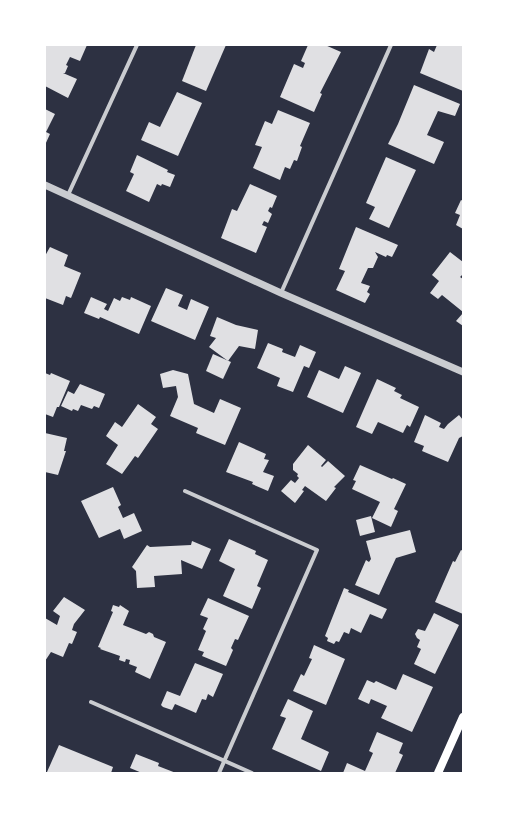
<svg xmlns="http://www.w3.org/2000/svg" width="508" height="818" font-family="'Roboto Condensed',sans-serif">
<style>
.building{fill:#e0e0e3}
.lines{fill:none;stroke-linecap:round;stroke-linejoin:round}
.minor{stroke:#caccd0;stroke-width:4}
.tertiary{stroke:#caccd0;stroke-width:7}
.secondary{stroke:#fff;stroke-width:8}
</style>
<rect width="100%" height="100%" fill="#2d3142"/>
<g class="building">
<polygon points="45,45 87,45 80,61 70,57 66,65 68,66 65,73 63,73 77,79 68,98 45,86"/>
<polygon points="196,45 226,45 206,91 182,81"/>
<polygon points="308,45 325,45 341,52 320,93 322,94 314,112 280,97 294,64 303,68 305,63 301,61"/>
<polygon points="437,45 463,45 463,91 420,73 429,49 434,52"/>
<polygon points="414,85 460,104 455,116 438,111 427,135 444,142 434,164 388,144 398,124"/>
<polygon points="177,92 202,103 178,156 141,140 149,122 160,127"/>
<polygon points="45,109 55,114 46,132 50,134 45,145"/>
<polygon points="278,110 310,123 300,146 302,147 297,161 294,160 290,169 285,167 280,180 253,168 262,147 255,145 265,121 272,124"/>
<polygon points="137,155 168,170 167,172 175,175 170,187 162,184 161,186 157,184 149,202 126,191 134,174 130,172"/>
<polygon points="386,157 416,170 389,228 369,219 375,207 366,203"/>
<polygon points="250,184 277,196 272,208 270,207 268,211 272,214 268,223 264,221 262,225 267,227 256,253 221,238 232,209 237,211"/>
<polygon points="461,200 463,201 463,229 456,225 460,215 455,213"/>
<polygon points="356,227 398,245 392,257 387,255 386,257 375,252 378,257 373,268 368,268 361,283 370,286 367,292 370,294 365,303 336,290 345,271 339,269"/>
<polygon points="50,247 68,255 64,266 81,273 71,298 66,296 63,305 45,298 45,256"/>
<polygon points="450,252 463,262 463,274 460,277 463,279 463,312 442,295 438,299 430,293 439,281 432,275"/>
<polygon points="166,288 183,295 178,306 187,310 191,299 209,307 195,340 151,321"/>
<polygon points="91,297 107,304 104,309 108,311 114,298 120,301 122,297 130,300 131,297 151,306 139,334 100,317 99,319 84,313"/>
<polygon points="463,313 463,326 456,321"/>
<polygon points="217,317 236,325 258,330 255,349 239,346 228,361 209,347 216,338 210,336"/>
<polygon points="268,343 283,349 282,352 295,357 300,345 316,352 309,368 304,366 293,392 277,386 280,378 257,368"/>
<polygon points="213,354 231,362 223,379 206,371"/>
<polygon points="345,366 361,373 343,413 307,397 319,370 339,379"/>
<polygon points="173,370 188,374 194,404 214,413 220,399 241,408 225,445 196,433 198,428 170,416 178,397 176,386 163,388 160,374"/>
<polygon points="45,373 50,375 51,373 70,381 59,407 57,407 53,417 45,414"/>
<polygon points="377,379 396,388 394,391 402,395 400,398 419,407 410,427 407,425 403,433 378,422 372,434 356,427"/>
<polygon points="80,384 105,394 99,408 94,406 92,409 81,405 78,411 73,409 72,411 61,406 68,391 74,394"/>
<polygon points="138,404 156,417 151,424 158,429 138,458 135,456 122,474 106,464 118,445 106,436 115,422 122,427"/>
<polygon points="425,415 441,423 439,427 444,429 448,424 459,415 463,420 463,436 459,438 448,462 422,451 424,446 414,442"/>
<polygon points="45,433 67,438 64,451 66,451 58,475 45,472"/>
<polygon points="239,442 266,454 264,459 269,460 263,472 274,476 268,491 252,484 253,482 226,472"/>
<polygon points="308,445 326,460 321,466 322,467 328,461 345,476 334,487 336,488 326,501 305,486 302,490 304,491 295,503 281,491 291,480 295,483 299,478 297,476 298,474 293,470 293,464"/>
<polygon points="360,465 392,479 393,478 406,484 394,509 398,511 391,527 372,518 380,502 352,489 356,481 353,480"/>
<polygon points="113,487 121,505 118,507 123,518 134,513 142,531 124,539 120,529 99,538 81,501"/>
<polygon points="371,516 375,532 360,536 356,520"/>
<polygon points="410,530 416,552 396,558 379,595 355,585 366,560 369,562 371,559 366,541"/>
<polygon points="229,539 256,551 255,554 268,560 257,586 261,588 252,609 223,596 235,569 219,561"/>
<polygon points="192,541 211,549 202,569 181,560 182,574 154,576 155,587 137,588 136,571 132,567 147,545 150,547 191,545"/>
<polygon points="461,550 463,551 463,614 435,602 453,561 455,562"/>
<polygon points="344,588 349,590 348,592 387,609 382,619 370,614 361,633 351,628 349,634 344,632 339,642 336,641 334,644 327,641 328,638 325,636"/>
<polygon points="64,597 85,610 74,624 72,630 77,632 72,644 69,643 63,657 51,652 45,661 45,618 57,625 60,616 53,611"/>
<polygon points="208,598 249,616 238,640 235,639 231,648 233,650 226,666 202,656 204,652 198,650 206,631 203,629 208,618 200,615"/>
<polygon points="113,605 119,607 120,605 129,611 123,625 146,634 149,632 153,634 154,637 166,642 150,679 135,672 137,667 129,664 130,660 126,659 125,662 119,660 120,656 100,649 101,648 98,647 113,612 111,611"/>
<polygon points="434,613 459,625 435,674 414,664 421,649 417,647 420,640 417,638 415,634 418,629 425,631"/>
<polygon points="314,645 345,659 326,705 293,691 301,674 304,676 312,659 309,658"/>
<polygon points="195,663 223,674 213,697 208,694 206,700 202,699 196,713 175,704 172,710 163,707 161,705 167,691 180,696"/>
<polygon points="403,674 433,687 412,732 381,718 387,706 371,699 369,704 358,699 367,680 374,683 376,681 396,690"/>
<polygon points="288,699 313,711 301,739 329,752 321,771 272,749 286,718 280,716"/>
<polygon points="377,732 403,743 399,753 403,755 395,773 343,773 347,763 365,771 373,753 369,751"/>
<polygon points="59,745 113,767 111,773 47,772"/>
<polygon points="136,754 159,763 158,766 176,773 142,773 130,768"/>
</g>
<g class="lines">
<g class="minor">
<polyline points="68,195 137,45"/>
<polyline points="281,293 391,45"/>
<polyline points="185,491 317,550 219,773"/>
<polyline points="91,702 252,773"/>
</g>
<polyline class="tertiary" points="45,185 281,293 463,372"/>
<polyline class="secondary" points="438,773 463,717"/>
</g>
<rect width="508" height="818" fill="none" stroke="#ffffff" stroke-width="92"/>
</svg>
